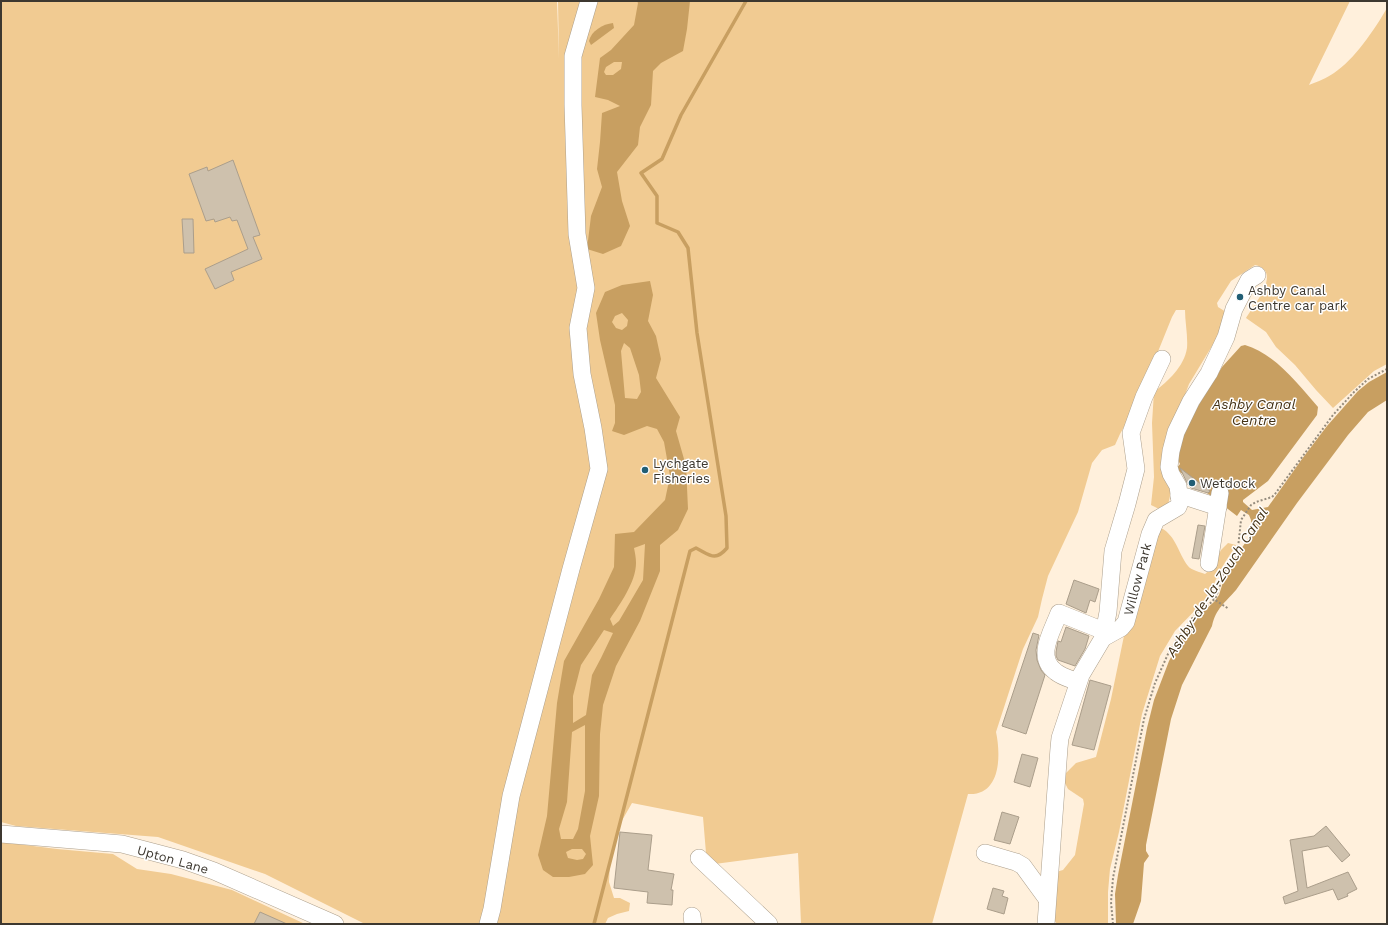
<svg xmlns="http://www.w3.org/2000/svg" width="1388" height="925" font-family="'Work Sans',sans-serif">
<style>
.green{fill:#f1cb92}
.water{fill:#c89f61;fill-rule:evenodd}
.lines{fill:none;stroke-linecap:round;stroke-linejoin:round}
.stream{stroke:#c89f61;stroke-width:3.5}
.building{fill:#cec1ad;stroke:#ab9e8b}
.minor-casing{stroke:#ac9f8c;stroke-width:18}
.path{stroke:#958c7e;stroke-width:2;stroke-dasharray:2 2;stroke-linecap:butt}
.minor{stroke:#fff;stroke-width:17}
.path-bridge{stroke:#958c7e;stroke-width:2;stroke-dasharray:2 2;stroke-linecap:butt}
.poi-dot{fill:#215e75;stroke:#fff;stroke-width:1.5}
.labels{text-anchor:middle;stroke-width:3;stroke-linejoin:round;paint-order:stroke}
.poi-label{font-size:13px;fill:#3d3830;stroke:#fff;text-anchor:start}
.street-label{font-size:13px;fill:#3d3830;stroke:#fff}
.water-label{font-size:14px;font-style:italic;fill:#443216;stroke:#fff}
</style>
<rect width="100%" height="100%" fill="#fff0dc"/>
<g class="green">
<path d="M1,1H557L559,59L558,1H1350L1309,85C1317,82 1327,78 1334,73C1354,60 1375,29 1387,8V364L1374,371L1333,408L1316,390L1295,365L1276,347L1266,332L1246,318C1254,305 1283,271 1255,265L1231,281L1217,303L1218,307L1226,312L1218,336L1189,384L1176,419L1170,488V496L1168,505L1161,510L1151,505L1154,477L1152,423L1154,392C1168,381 1184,367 1187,348C1188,336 1185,322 1185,310H1176L1172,317L1138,401L1120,434L1115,445L1102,450L1092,463L1078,512L1048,576L1042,599L1038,617L1023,649L996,732C1001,755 1001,796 968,794L932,924H801L798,853L707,865L703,817L632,803L620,824L610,862L609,882L614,898H620L630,903L629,911L617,914L608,918L605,924H365L265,874L158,837L16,826L1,822Z"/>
<path d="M1158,527C1175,532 1178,553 1188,566C1191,570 1200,572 1205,574L1211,569L1221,550L1228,543L1236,545C1229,557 1211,581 1213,594L1209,599L1205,600L1175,631L1160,656L1142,714L1119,832L1110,869L1108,892V924H1057L1052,917V873L1063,870L1075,855L1084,804L1083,799L1068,789L1062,777L1076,763L1096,757L1111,699L1125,631Z"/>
<polygon points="1,842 57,849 113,854 137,869 171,874 232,890 305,924 1,924"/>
</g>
<g class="water">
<path d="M637,1H690L687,29L683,51L661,63L653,71L651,105L640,127L638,145L617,172L622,201L630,226L621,246L603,254L587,249L591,216L602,187L597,169L600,142L602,113L620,106L608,100L595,97L600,58L611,50L634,25L638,3ZM614,62H622L621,69L613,75H606L604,72L606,67Z"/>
<path d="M613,23L614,28L591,45L589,41C591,31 603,24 613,23Z"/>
<path d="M650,281L653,295L648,321L656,336L661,359L656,378L680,417L676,431L686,466L688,509L678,530L660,545V571L640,621L616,666L603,705L600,734L599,796L590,836L593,865L585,874L569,877H553L543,870L538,855L547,816L557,703L564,661L599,599L614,567L615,534L634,532L665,500L670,476L664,442L657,429L647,426L624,435L612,431L615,423V405L600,340L596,313L605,292L622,285ZM622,313L628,320L627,326L622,330L616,328L612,322L615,316ZM624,343L630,348L639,375L641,392L637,399L625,398L621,351ZM645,544L643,580L619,621L613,626L610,619C620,604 636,582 636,563C636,558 635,553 634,548ZM604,630L613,633L601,658L592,675L586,715L573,723V696L581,665ZM585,725V791L578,829L573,839H561L559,829L567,802L572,732ZM572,849H582L586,854L583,859L577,860L568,858L566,852Z"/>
<path d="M1245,345C1274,353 1299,385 1318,407L1317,415L1268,481L1243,500V502L1252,510L1268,507L1302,459L1327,426L1358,391L1369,382L1387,372V400L1368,412L1348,435L1297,503L1236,590C1225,603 1216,608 1212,626L1182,685L1171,719L1146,845V851L1149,856L1144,863L1141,901L1133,924H1116L1115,894L1118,875L1147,728L1154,700L1169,661L1180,640L1197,617L1214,602L1219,595L1224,579L1232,562L1252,533L1251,520L1249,515L1241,510L1237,516L1176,469L1180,464L1176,456L1186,428L1198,406L1222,367L1241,346Z"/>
</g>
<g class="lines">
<path class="stream" d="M594,924L690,551L696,548C710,555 715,562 727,548L726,516L697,333L688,248L678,232L657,223V196L641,173L662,159L681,115L746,1"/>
</g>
<g class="building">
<polygon points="233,160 260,235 253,237 262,259 231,272 234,280 215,289 205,269 248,249 237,220 232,221 230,217 215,222 214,219 206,221 189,174 207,167 208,171"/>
<polygon points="182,219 193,219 194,253 184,253"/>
<polygon points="1180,468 1210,491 1208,493 1191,488 1188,485"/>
<polygon points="1198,525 1205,526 1199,559 1192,558"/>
<polygon points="1074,580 1099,589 1095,602 1090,600 1086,613 1066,604"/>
<polygon points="1066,627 1089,636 1085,649 1075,666 1058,660 1056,656 1056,652 1058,641 1061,642"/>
<polygon points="1033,633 1039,635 1036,650 1037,660 1041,670 1045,675 1026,734 1002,726"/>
<polygon points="1090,680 1111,686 1094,750 1072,745"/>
<polygon points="1022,754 1038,758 1030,787 1014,782"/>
<polygon points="1002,812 1019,817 1010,844 994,840"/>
<polygon points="1326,826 1350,855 1342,862 1328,846 1302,851 1307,888 1348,872 1357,889 1347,894 1348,896 1338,900 1333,889 1285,904 1283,897 1298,891 1290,840 1314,836"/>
<polygon points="620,832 652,835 648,870 674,874 671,890 673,890 672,905 647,903 648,892 614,888"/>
<polygon points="993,888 1004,891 1002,896 1008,898 1004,914 987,909"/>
<polygon points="260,912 287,924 254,924"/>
</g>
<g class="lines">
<g class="minor-casing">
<g id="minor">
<polyline points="1179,496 1187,497 1218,507"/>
<polyline points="1209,563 1220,493"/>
<polyline points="1103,638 1108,612 1113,551 1127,504 1136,469 1131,433 1144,397 1162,359"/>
<path d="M1078,682C1071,679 1062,677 1056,672C1035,657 1052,632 1059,613L1104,631"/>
<polyline points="1,834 122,844 183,860 214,871 335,924"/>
<polyline points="985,853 1016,862 1023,866 1047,899"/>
<polyline points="699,858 769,924"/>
<polyline points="692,916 693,924"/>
<polyline points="488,924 492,909 511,796 571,569 599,469 593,428 582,374 578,328 586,288 577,234 573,105 573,56 589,1"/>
<polyline points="1046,924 1059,748 1060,738 1081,675 1103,638 1121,628 1126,622 1150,534 1156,520 1178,507 1180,502 1178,486 1171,474 1169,467 1171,451 1176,432 1191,401 1209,373 1226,337 1234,309 1249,280 1257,275"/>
</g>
</g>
<polyline class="path" points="1113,924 1111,902 1113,878 1144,719 1155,683 1168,654 1182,632 1193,617 1202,608 1212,602 1216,597 1227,565 1238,548 1241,520 1251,505 1256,502 1272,497 1275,494 1333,415 1353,393 1368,379 1387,369"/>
<use href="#minor" class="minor"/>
<polyline class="path-bridge" points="1209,596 1229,609"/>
</g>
<g class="poi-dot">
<circle cx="1240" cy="297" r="4"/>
<circle cx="645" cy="470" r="4"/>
<circle cx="1192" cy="483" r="4"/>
</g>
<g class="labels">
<g class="poi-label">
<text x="1248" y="295">Ashby Canal<tspan x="1248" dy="15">Centre car park</tspan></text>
<text x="653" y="468">Lychgate<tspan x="653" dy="15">Fisheries</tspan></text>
<text x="1200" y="488">Wetdock</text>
</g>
<g class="street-label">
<text transform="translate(1137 579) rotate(-75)" y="5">Willow Park</text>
<text transform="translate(173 859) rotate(16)" y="5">Upton Lane</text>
</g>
<g class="water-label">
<text x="1254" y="409">Ashby Canal<tspan x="1254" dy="16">Centre</tspan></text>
<text transform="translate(1217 582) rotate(-57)" y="5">Ashby-de-la-Zouch Canal</text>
</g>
</g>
<rect width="1388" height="925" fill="none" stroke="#3d3830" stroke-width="4"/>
</svg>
